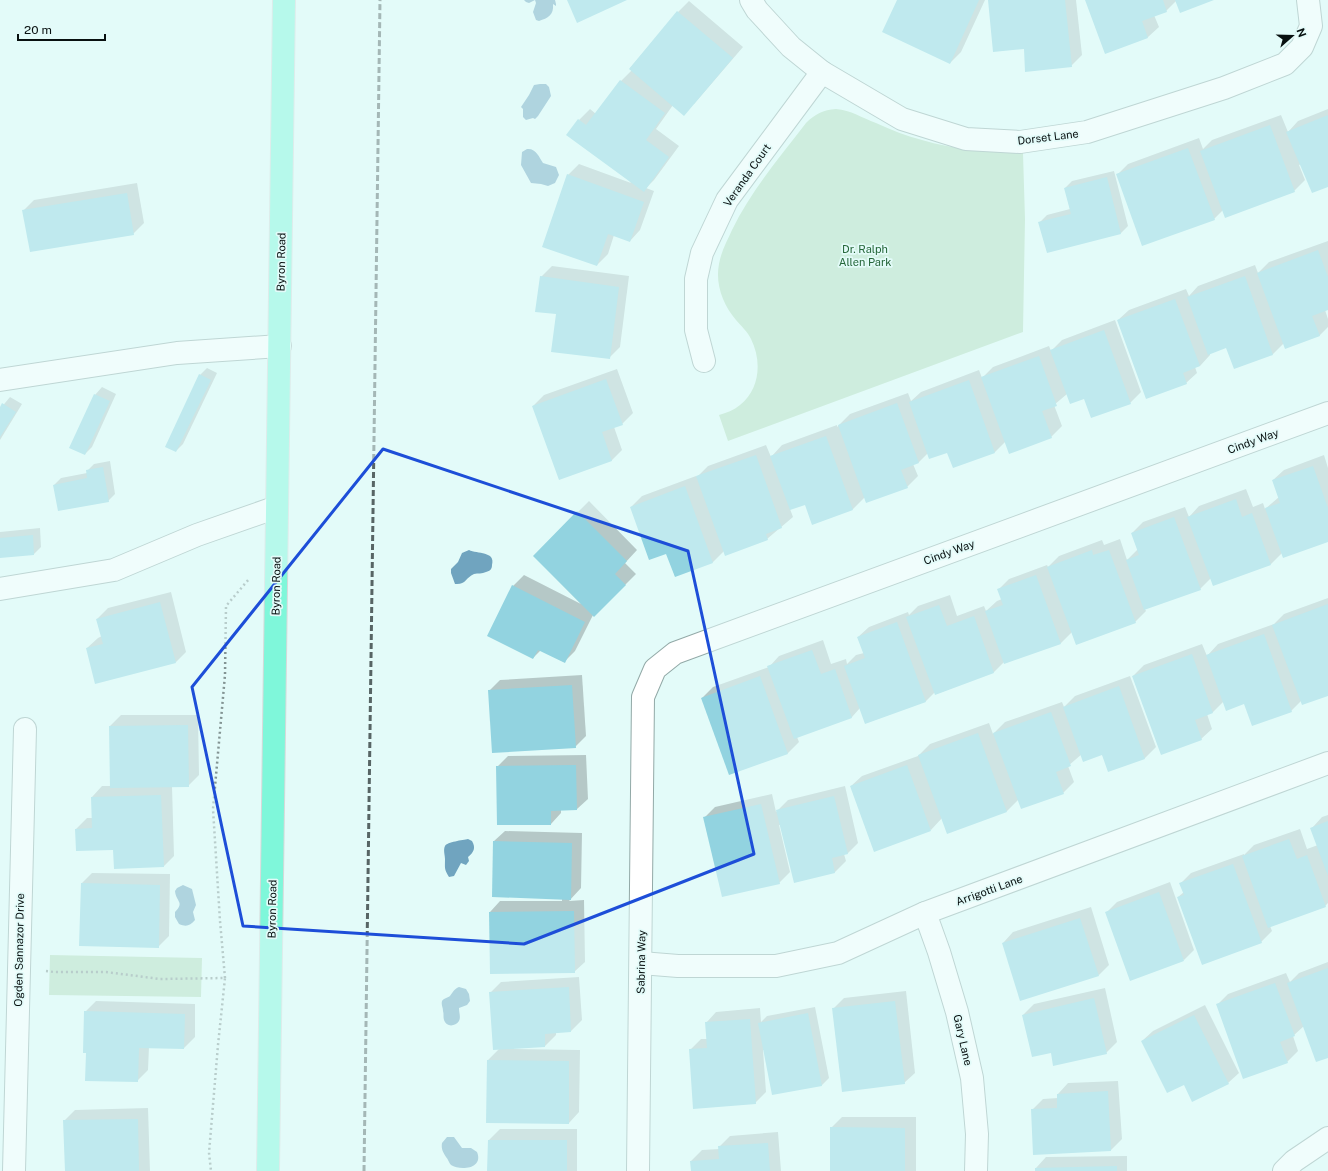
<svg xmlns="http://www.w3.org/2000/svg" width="1328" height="1171" font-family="'Public Sans',sans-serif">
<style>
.green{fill:#b4dcbc}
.water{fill:#70a4bf}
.shadow{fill:#0003}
.building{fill:#92d3e0}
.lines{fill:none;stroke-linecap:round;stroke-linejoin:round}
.minor-casing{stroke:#92a9a7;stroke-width:24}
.major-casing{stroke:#d7d9d9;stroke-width:24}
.path{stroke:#839493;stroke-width:2.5;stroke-dasharray:2 3;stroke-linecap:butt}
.minor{stroke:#fff;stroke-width:22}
.major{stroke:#7ff7da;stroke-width:22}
.rail{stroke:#576565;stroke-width:3;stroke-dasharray:6 3;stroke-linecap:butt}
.marked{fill:none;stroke:#1d4ed8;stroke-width:3;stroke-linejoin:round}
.labels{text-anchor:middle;stroke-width:3.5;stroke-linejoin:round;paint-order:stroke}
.street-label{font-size:11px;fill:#081010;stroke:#e3fbf9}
.park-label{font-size:11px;fill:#256639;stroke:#e3fbf9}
</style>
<rect width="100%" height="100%" fill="#e3fbf9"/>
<g class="green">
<path d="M836,109C851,110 862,118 876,123C891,130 907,136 922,140C955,150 989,152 1023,153L1025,219L1023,332L728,441L719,415C726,413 734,410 740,405C760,389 762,361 751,339C748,332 741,326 736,320C723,305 715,284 719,264C721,252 727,241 732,230C751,191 779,158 806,123C815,114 823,110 836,109Z"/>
<polygon points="50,955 202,958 201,997 49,995"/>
</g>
<g class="water">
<path d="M524,0H555L556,4V6L553,4C554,15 548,18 539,21L536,20L533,12L536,3L535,0L529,3L526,2Z"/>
<polygon points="540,84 546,84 549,87 551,96 538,116 535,119 533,118 526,120 523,117 523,109 521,107 529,95 534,85"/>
<path d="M527,149C536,148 539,157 543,163L556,167L559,175L555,183L548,186L541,184L531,183L521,165L522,152Z"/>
<path d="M469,550C477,554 496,551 492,565C492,569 490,571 486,572C482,574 478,573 474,574C465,578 466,585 455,584L451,573V569L458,562L462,553Z"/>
<path d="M468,839L472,841C476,848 474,852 468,857L469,861L466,865L461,863L454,876L449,877C444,869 445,868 445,859C445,855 443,850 445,846C447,842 463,840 468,839Z"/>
<path d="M183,885L192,889L196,905L193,912L195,920C190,926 186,927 179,924L175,917V912C185,902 176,902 175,891L177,888Z"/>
<path d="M459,987L466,989L469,994L470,1001L467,1005L459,1008C459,1013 461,1017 459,1021C455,1027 446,1027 444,1020C443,1017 444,1014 443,1011C443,1007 441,1005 442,1001C444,998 447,998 450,996C453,992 454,989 459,987Z"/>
<path d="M447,1137H454L462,1148H471L477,1152C484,1169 460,1171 451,1165C449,1163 448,1159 446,1157C443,1152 441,1149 442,1143Z"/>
</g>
<g class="shadow">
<polygon points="898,0 985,0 961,52 950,63"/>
<polygon points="989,0 1076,0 1082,55 1071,66 1024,48"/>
<polygon points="1086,0 1212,0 1177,0 1166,11 1154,15 1159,27 1148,37 1106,53"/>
<polygon points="689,1 743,47 694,104 673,105 656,129 679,146 654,180 646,188 654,191 640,230 630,241 614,235 608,254 597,265 568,175 579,164 631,183 579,120 590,109 596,114 621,81 632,70 630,68 678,12"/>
<polygon points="1328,109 1328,186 1301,164 1299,165 1305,180 1294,191 1223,210 1214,219 1117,175 1128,164 1199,138 1203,149 1212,140 1281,115 1288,132 1298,121"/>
<polygon points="1114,171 1128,226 1121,233 1047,251 1040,222 1047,215 1070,209 1065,188 1072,181"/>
<polygon points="137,183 144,223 133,234 24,210 34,200"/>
<polygon points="1328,241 1328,309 1325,310 1328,319 1328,327 1319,336 1284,343 1273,354 1235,368 1227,347 1210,353 1210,355 1200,366 1195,367 1197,373 1186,383 1118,320 1129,310 1186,289 1189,296 1198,286 1255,265 1258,273 1269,262"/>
<polygon points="552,266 629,276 620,347 609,358 558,313 541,277"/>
<polygon points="1115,320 1141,392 1130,403 1085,398 1067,394 1054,405 1062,426 1051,437 1006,441 995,452 928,453 919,462 913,464 918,476 907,487 865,497 853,509 813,524 805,503 790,509 793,517 767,539 724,551 713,562 675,576 667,553 631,507 642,496 696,476 697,477 708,466 766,445 771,457 782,445 837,425 837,427 850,414 908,393 911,401 921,392 979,370 982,378 993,367 1049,346 1051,351 1062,340"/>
<polygon points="207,368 217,373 183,444 176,451 200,375"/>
<polygon points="617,369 633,413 622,424 614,427 622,450 611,461 533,406 544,395"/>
<polygon points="102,387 116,394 92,447 85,454 95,395"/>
<polygon points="10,397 22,404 0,440 0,409"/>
<polygon points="1324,455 1328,468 1328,541 1282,553 1271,564 1213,585 1211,578 1200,589 1145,609 1146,611 1135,622 1072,632 1061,643 1005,663 1004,662 994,672 936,694 935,692 926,701 866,723 860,708 852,717 797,737 799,742 788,753 730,774 702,698 713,687 769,667 779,656 823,640 831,664 846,659 847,664 856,655 864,653 858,637 869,627 908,612 909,615 918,606 950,595 957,616 984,606 986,611 997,601 1002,599 998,590 1009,579 1047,565 1048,567 1059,556 1102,540 1104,545 1120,539 1127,560 1138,549 1132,533 1143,522 1185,507 1189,517 1199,506 1246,489 1253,507 1263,503 1265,509 1279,497 1273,480 1284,470"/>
<polygon points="110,461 115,494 108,501 54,485 61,478 87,473 87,471 94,464"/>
<polygon points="589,501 637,550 625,563 636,574 594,616 593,615 575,651 564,662 541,650 533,658 513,586 524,575 581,604 534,556"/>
<polygon points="40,528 41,547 34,554 0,557 0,532"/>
<polygon points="171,592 186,652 176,662 87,648 98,638 102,636 97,619 108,608"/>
<polygon points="1328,598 1328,694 1301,701 1291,711 1245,703 1224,701 1213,712 1207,714 1212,729 1201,739 1133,676 1144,665 1202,644 1207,656 1218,644 1274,624 1284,614"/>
<polygon points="582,675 586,736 575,747 489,691 500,680"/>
<polygon points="1130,676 1156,747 1145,758 1109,771 1102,754 1082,754 1068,766 1074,782 1063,793 1018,800 1007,811 942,818 931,830 851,786 862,776 918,756 930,744 989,723 993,734 1005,722 1062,702 1064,707 1075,696"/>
<polygon points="121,715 198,715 199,775 188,786 172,786 174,856 164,866 114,849 76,829 87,818 92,818 92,797 102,786 111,786 110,726"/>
<polygon points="586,755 588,799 577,809 561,809 561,813 551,824 497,767 508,756"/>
<polygon points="845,786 858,843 848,853 844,854 846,861 835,872 795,882 781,825 779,825 790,872 779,883 705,817 715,807 772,794 776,812 788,800"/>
<polygon points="1328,815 1328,903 1325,906 1270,926 1272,931 1261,942 1178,897 1184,892 1181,883 1191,873 1244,854 1244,855 1254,845 1300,829 1307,849 1318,845 1312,828 1322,817"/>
<polygon points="505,831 582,833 581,888 569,901 584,900 585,962 574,972 490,912 500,901 562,901 562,899 494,841"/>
<polygon points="92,873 170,874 169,936 158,947 82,883"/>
<polygon points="1170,882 1194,950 1184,960 1106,913 1117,902"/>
<polygon points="1091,907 1109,965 1099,975 1003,943 1013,932"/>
<polygon points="1328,962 1328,1057 1304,1026 1293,1036 1298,1051 1287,1062 1217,1005 1228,994 1286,973 1290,982 1299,973"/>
<polygon points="579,977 582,1020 571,1031 556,1032 556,1035 545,1046 514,1048 514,1049 580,1050 579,1112 569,1123 488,1060 499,1049 490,993 501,982"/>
<polygon points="1105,988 1117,1042 1106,1053 1051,1052 1023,1015 1034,1004"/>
<polygon points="906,991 915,1073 904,1083 833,1009 844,998"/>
<polygon points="96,1001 195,1004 195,1037 184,1048 149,1047 148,1070 137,1081 87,1052 85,1012"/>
<polygon points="1205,1005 1239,1073 1228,1083 1142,1041 1153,1031"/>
<polygon points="815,1007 829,1078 822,1085 773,1094 765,1050 763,1050 766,1092 755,1103 690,1050 701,1039 707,1039 706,1023 716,1012 760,1008 761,1022 767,1016"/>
<polygon points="1118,1081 1122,1139 1111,1150 1032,1110 1043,1099 1058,1098 1058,1094 1068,1083"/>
<polygon points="148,1108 150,1171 66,1171 64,1121 75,1110"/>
<polygon points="842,1117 916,1117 916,1171 831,1171 831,1128"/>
<polygon points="500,1129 577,1129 577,1171 488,1171 489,1140"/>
<polygon points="778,1132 781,1171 692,1171 691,1161 702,1150 720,1149 719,1147 730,1136"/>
<polygon points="1127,1156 1127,1171 1036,1171 1036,1168 1046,1157"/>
</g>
<g class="building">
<polygon points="567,0 627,0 577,23"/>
<polygon points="897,0 979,0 950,64 882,32"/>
<polygon points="988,0 1065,0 1072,67 1025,72 1024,49 993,52"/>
<polygon points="1085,0 1163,0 1167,12 1142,21 1148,38 1105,54"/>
<polygon points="1175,0 1214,0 1180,13"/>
<polygon points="677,11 733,58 684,116 629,69"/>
<polygon points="620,80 665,113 646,140 669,157 644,192 566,135 578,119 586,125"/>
<polygon points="1328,115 1328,187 1312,193 1286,132"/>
<polygon points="1270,125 1295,192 1225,218 1200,151"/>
<polygon points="1188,148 1215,220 1142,246 1116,174"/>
<polygon points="567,174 644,202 630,242 608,234 597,266 542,247"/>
<polygon points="1107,177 1121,234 1047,253 1038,222 1071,214 1064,188"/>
<polygon points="127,193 134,235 30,252 22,210"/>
<polygon points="1318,250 1328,277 1328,310 1312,316 1320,336 1285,349 1257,273"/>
<polygon points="540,276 619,287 610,359 551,352 556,314 535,312"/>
<polygon points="1245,276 1273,355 1234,369 1226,348 1208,355 1187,297"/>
<polygon points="1175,299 1200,366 1183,373 1187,384 1146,399 1117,320"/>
<polygon points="1104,330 1131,404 1091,418 1084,399 1070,404 1050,350"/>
<polygon points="1039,356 1057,406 1042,411 1052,438 1009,454 981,377"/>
<polygon points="199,374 211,380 176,452 165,447"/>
<polygon points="606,379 623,425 602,432 612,461 559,480 532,406"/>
<polygon points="969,380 995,453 953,468 947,453 929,459 909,402"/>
<polygon points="94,394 110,401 85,455 69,448"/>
<polygon points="2,403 16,412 0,437 0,407"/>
<polygon points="897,403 919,463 901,470 908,488 866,503 838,425"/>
<polygon points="826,436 853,510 812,525 805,505 790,510 770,456"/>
<polygon points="756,455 782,528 766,534 768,540 725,556 696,476"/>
<polygon points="1313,466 1328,508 1328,542 1283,558 1265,508 1280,503 1272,480"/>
<polygon points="103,467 109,502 58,511 53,485 87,478 86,470"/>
<polygon points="685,486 713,563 675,577 666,554 649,560 630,507"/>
<polygon points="1236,499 1242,517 1252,513 1271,565 1213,586 1187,517"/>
<polygon points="577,511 627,561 615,574 626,585 594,617 533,556"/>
<polygon points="1174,517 1201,590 1144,610 1126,560 1139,555 1131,533"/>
<polygon points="33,535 34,555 0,558 0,538"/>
<polygon points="1092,550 1093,555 1109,550 1136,623 1076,645 1047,567"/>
<polygon points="1036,575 1061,644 1004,664 985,611 1003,605 997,589"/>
<polygon points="512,585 585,622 565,663 538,650 533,659 487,636"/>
<polygon points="160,602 176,663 95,684 86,648 103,644 96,619"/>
<polygon points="1328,604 1328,696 1302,705 1272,625"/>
<polygon points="939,605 947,626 974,616 994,673 935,695 906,617"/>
<polygon points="897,622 926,702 865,724 844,666 865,658 857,637"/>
<polygon points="1264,634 1292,712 1252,726 1244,704 1226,711 1206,655"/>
<polygon points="812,650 821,674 835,669 852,718 794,739 767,666"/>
<polygon points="1192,654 1213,713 1195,720 1202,740 1161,755 1132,676"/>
<polygon points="760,676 788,754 729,775 701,698"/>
<polygon points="572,685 576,748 492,753 488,690"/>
<polygon points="1119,686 1145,759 1108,772 1102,755 1083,762 1063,707"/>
<polygon points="1051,712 1071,766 1056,772 1064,794 1021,809 993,733"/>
<polygon points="188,725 189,787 110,788 109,726"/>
<polygon points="978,733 1007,812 947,834 918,755"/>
<polygon points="576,765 577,810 551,811 551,825 497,825 496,766"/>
<polygon points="907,765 931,831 874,852 850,786"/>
<polygon points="161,795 164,867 114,869 113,850 76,851 75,829 92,828 91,797"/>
<polygon points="834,796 848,854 832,858 835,873 794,883 776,810"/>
<polygon points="761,804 780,884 722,897 703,817"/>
<polygon points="1328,821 1328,876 1310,828"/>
<polygon points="1289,839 1297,859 1307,855 1326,907 1268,928 1242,856"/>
<polygon points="493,841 572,843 571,900 492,897"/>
<polygon points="1233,864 1262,943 1202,965 1177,897 1184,895 1179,883"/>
<polygon points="81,883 160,885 159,948 79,946"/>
<polygon points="1159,892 1184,961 1130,981 1105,912"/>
<polygon points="574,911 575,973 490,974 489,912"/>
<polygon points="1080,918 1099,976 1020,1001 1002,943"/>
<polygon points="1328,968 1328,1058 1316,1062 1287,983"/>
<polygon points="1275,983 1295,1036 1280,1042 1288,1063 1243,1079 1216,1004"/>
<polygon points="569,987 571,1032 545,1034 545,1047 493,1050 489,992"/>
<polygon points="1094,998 1107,1054 1053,1066 1051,1053 1032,1057 1022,1015"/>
<polygon points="895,1001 905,1084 842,1092 832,1008"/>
<polygon points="84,1011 185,1014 184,1049 139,1048 138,1082 85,1081 86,1053 83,1053"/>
<polygon points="808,1013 822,1086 772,1095 758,1023"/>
<polygon points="1194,1015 1229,1084 1192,1102 1184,1085 1167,1093 1141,1041"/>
<polygon points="750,1019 756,1104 693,1109 689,1049 707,1048 705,1022"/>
<polygon points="487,1060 569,1061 569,1124 486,1123"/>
<polygon points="1108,1091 1111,1151 1033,1155 1031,1109 1057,1108 1057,1094"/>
<polygon points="138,1119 139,1171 65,1171 63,1120"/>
<polygon points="830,1127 905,1128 905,1171 830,1171"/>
<polygon points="488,1140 567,1140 567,1171 487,1171"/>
<polygon points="768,1143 770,1171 691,1171 690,1161 719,1159 718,1146"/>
<polygon points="1117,1166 1117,1171 1035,1171 1035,1168"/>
</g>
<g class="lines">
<g class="minor-casing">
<g id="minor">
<polyline points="751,0 757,10 791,47 822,72 902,119 966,139 1020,142 1087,132 1224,88 1285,64 1302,47 1311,26 1308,0"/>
<polyline points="704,361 696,330 696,279 702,253 727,200 822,72"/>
<polyline points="0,380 177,353 280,346"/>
<polyline points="0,589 114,570 197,535 277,507"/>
<polyline points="925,913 939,952 957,1012 972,1078 977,1134 976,1171"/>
<polyline points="641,963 678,966 776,966 838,953 925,913 1328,763"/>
<polyline points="14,1171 25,729"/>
<polyline points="638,1171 643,697 655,669 675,653 1328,413"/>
<polyline points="1284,1171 1294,1161 1328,1138"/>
</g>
</g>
<g class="major-casing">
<polyline id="major" points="268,1171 284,0"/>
</g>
<g class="path">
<polyline points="46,971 54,972 106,972 160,979 225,978 218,1045 209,1153 211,1171"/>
<polyline points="225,978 220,921 213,809 225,675 226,606 249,579"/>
</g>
<use href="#minor" class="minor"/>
<use href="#major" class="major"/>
<polyline class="rail" points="364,1171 380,0"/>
</g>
<path d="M0 0H1328V1171H0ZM383,449L688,551L754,854L524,944L243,926L192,687Z" fill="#e3fbf9" fill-opacity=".55" fill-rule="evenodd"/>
<path class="marked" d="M383,449L688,551L754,854L524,944L243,926L192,687Z"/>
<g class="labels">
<g class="street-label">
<text transform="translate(1048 137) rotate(-7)" y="4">Dorset Lane</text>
<text transform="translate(747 175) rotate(-55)" y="4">Veranda Court</text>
<text transform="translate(281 262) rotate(-89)" y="4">Byron Road</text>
<text transform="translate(1253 441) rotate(-20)" y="4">Cindy Way</text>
<text transform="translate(949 552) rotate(-20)" y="4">Cindy Way</text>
<text transform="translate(276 586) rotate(-89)" y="4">Byron Road</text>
<text transform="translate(989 890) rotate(-20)" y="4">Arrigotti Lane</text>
<text transform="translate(272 909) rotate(-89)" y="4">Byron Road</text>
<text transform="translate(19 950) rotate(-89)" y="4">Ogden Sannazor Drive</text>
<text transform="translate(641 962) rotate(-89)" y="4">Sabrina Way</text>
<text transform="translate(963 1040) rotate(77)" y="4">Gary Lane</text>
</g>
<g class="park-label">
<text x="865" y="253">Dr. Ralph<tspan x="865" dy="13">Allen Park</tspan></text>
</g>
</g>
<g transform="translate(1292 36) rotate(70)" stroke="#e3fbf9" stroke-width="3" paint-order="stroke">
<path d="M0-3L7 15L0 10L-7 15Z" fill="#081010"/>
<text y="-6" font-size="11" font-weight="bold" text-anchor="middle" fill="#081010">N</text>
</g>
<path d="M18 34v6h87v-6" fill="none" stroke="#081010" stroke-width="2"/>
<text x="24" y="34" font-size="12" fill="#081010" stroke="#e3fbf9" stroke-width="3" paint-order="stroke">20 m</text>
</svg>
